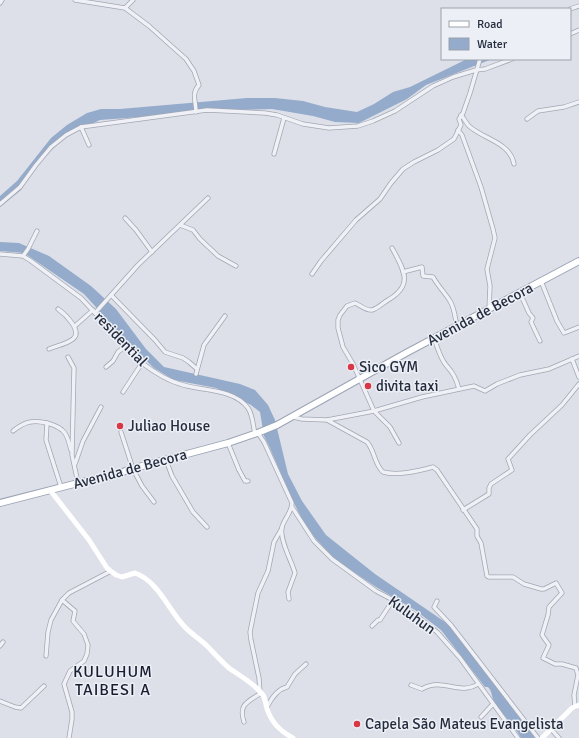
<svg xmlns="http://www.w3.org/2000/svg" width="579" height="738" font-family="Signika,sans-serif">
<style>
.water{fill:#94abcb}
.lines{fill:none;stroke-linecap:round;stroke-linejoin:round}
.street-casing{stroke:#a2a7b2;stroke-width:5}
.primary-casing{stroke:#9ba4b4;stroke-width:8}
.street{stroke:#f0f1f6;stroke-width:3.5}
.secondary{stroke:#fff;stroke-width:5}
.primary{stroke:#fff;stroke-width:6}
.poi-dot{fill:#d83745;stroke:#eceff5;stroke-width:1.5}
.labels{text-anchor:middle;stroke-width:3;stroke-linejoin:round;paint-order:stroke}
.street-label{font-size:15px;fill:#252d3f;stroke:#eceff5}
.poi-label{font-size:15px;fill:#252d3f;stroke:#eceff5;text-anchor:start}
.neighbourhood-label{font-size:16px;letter-spacing:1px;fill:#181e30;stroke:#eceff5}
</style>
<rect width="100%" height="100%" fill="#dde0e8"/>
<g class="water">
<polygon points="467,59 492,59 426,85 407,99 359,123 335,122 313,116 272,109 235,110 100,120 68,135 60,141 35,168 21,190 0,207 0,196 17,181 51,138 67,125 87,113 101,109 120,109 247,98 275,98 303,101 325,107 357,112 374,104 393,92 410,87"/>
<path d="M0,242L19,243L49,256L91,286L116,309L146,349L164,367L240,384L255,390L268,405L275,420L288,474L302,501L326,535L375,574L445,622L453,629L535,738H521C514,724 501,714 494,701C491,696 493,693 488,687H485L441,630L415,610L376,587L355,573L335,559L315,538L302,519L292,499L269,446L264,436L260,412L251,405L216,388L174,380L154,368L134,349L84,294L24,253L0,251Z"/>
</g>
<g class="lines">
<g class="street-casing">
<g id="street">
<path d="M75,0L125,8L149,26L186,59L194,71L199,85C191,94 196,101 196,112"/>
<polyline points="0,3 2,0"/>
<polyline points="125,8 133,0"/>
<polyline points="570,9 579,6"/>
<polyline points="570,34 579,30"/>
<path d="M461,115C464,118 466,123 469,126C483,139 510,142 514,164"/>
<polyline points="527,119 538,111 564,107 579,102"/>
<polyline points="81,127 89,145"/>
<polyline points="458,130 462,135 481,187 493,229 495,238 487,269 490,286 489,310"/>
<polyline points="274,154 284,118"/>
<polyline points="0,204 20,187 36,165 51,147 66,135 81,127 207,110 265,113 277,115 303,124 329,128 358,126 373,121 395,111 433,86 453,77 476,70 485,69 512,59"/>
<polyline points="125,218 136,230 152,252"/>
<polyline points="180,225 193,230 200,239 218,256 236,266"/>
<path d="M392,248C404,270 414,285 388,300C383,303 377,309 372,310C366,311 360,305 355,303L347,306L340,315L338,320V328L343,347L353,364L374,411L390,427L399,443"/>
<path d="M0,254L23,256L31,261L81,298L142,363C154,372 166,380 180,384C199,391 234,388 248,408C253,415 253,426 255,434"/>
<polyline points="23,256 28,249 37,231"/>
<path d="M403,272L422,267L423,276L433,277C438,286 445,293 450,301C455,309 455,318 457,327"/>
<polyline points="312,274 321,261 356,220 380,199 391,183 403,169 414,162 438,150 454,139 461,125 459,119 463,113 470,93 480,59"/>
<polyline points="541,281 557,321 564,333 579,327"/>
<polyline points="520,293 529,313 533,318 531,322 540,341"/>
<polyline points="111,295 155,340 165,352 183,358 189,362 197,369"/>
<polyline points="95,313 138,265 208,198"/>
<polyline points="75,326 93,310"/>
<path d="M434,338C437,346 440,358 446,365C453,373 456,378 459,389"/>
<path d="M49,349C56,346 67,344 73,339C83,331 65,314 58,309"/>
<polyline points="68,357 74,368 72,455 78,483"/>
<polyline points="572,359 579,377"/>
<polyline points="106,367 113,361 118,352 126,346"/>
<polyline points="196,374 204,345 225,316"/>
<polyline points="123,392 142,363"/>
<polyline points="293,417 302,419 327,420 374,411 422,397 474,386 485,391 497,384 520,375 549,369 579,356"/>
<path d="M327,420L367,442C375,451 374,464 383,472C398,476 418,471 433,467L437,470L477,529V536L481,543L487,576L489,577H513L524,584L541,589H544L556,583L562,593L549,607L548,615L542,635L549,645L543,658L555,664H562L576,668L578,675L574,695L575,707"/>
<polyline points="47,423 46,440 61,487"/>
<path d="M13,431C18,427 23,423 30,422C39,420 55,424 62,430C68,434 69,444 71,450"/>
<polyline points="121,432 133,469 142,486 154,502"/>
<path d="M258,433L264,442L292,503C292,512 284,519 282,527C279,539 292,562 295,573L288,592L289,599"/>
<polyline points="228,443 239,470 245,481 248,481"/>
<polyline points="166,460 172,476 193,512 207,527"/>
<polyline points="75,464 83,441 101,407"/>
<polyline points="292,507 314,541 332,559 376,591 393,600 417,616 437,632 460,658 518,738"/>
<polyline points="463,510 489,494 489,488 491,484 512,470 508,459 530,435 562,405 579,384"/>
<polyline points="62,600 75,611 73,621 84,634 88,645 87,654 84,661 70,671 64,684 72,712 72,719 69,738"/>
<polyline points="437,601 434,607 451,625 538,738"/>
<polyline points="372,626 378,620 380,620 393,600"/>
<polyline points="0,646 3,642"/>
<polyline points="46,656 48,632 51,620 62,600 69,593 111,571"/>
<path d="M411,685L422,689C443,677 459,696 478,684"/>
<polyline points="260,692 259,678 251,640 250,632 258,593 268,571 274,542 282,528"/>
<polyline points="0,701 15,707 21,708 44,686"/>
<path d="M267,707C271,699 278,689 287,687L295,674L306,664"/>
<polyline points="481,717 493,704"/>
<path d="M244,722C238,704 248,702 261,693"/>
<polyline points="551,729 559,738"/>
</g>
</g>
<g class="primary-casing">
<polyline id="primary" points="0,503 78,483 111,476 131,469 228,443 260,432 277,425 406,353 579,261"/>
</g>
<use href="#street" class="street"/>
<g class="secondary">
<path d="M50,490L89,540L107,568L116,575L122,577L135,573C158,581 168,609 184,626C191,634 200,639 207,646C215,654 221,661 229,668C240,676 254,683 263,695C265,698 266,705 267,709C272,723 280,731 293,738"/>
<polyline points="542,738 572,708 579,705"/>
</g>
<use href="#primary" class="primary"/>
</g>
<g class="poi-dot">
<circle cx="351" cy="367" r="4"/>
<circle cx="368" cy="386" r="4"/>
<circle cx="120" cy="426" r="4"/>
<circle cx="357" cy="724" r="4"/>
</g>
<g class="labels">
<g class="street-label">
<text transform="translate(480 314) rotate(-28)" y="5">Avenida de Becora</text>
<text transform="translate(121 339) rotate(46)" y="5">residential</text>
<text transform="translate(130 469) rotate(-15)" y="5">Avenida de Becora</text>
<text transform="translate(412 615) rotate(36)" y="5">Kuluhun</text>
</g>
<g class="poi-label">
<text x="359" y="372">Sico GYM</text>
<text x="376" y="391">divita taxi</text>
<text x="128" y="431">Juliao House</text>
<text x="365" y="729">Capela São Mateus Evangelista</text>
</g>
<g class="neighbourhood-label">
<text x="113" y="677">KULUHUM<tspan x="113" dy="18">TAIBESI A</tspan></text>
</g>
</g>
<rect x="441" y="8" width="130" height="52" fill="#eceff5" stroke="#9ca1ac"/>
<rect x="449" y="21" width="20" height="6" fill="#ffffff" stroke="#9ca1ac"/>
<text x="477" y="28" font-size="12" fill="#252d3f">Road</text>
<rect x="449" y="38" width="20" height="12" fill="#94abcb" stroke="#9ca1ac"/>
<text x="477" y="48" font-size="12" fill="#252d3f">Water</text>
</svg>
